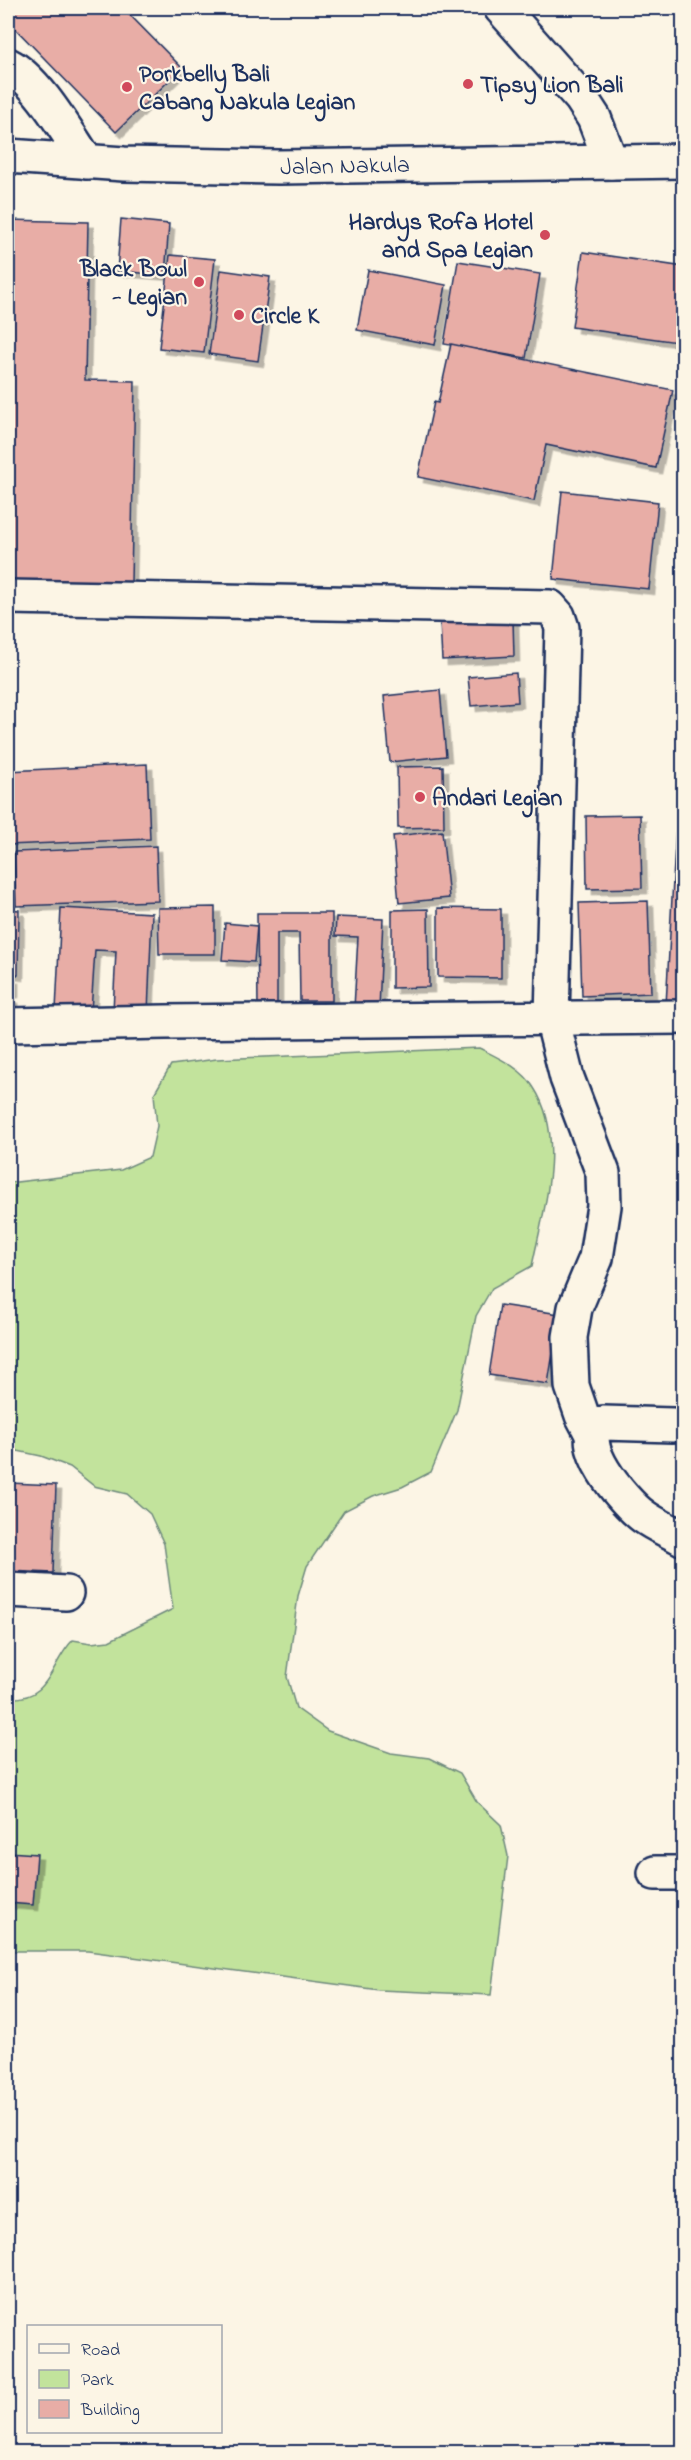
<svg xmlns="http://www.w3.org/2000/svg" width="691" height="2460" font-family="'Indie Flower',sans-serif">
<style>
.green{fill:#c2e39c;stroke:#6e897d;stroke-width:1.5}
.building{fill:#e8ada6;stroke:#1b2f5e;stroke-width:1.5;filter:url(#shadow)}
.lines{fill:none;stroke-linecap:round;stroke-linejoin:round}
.minor-casing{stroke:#1b2f5e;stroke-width:38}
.major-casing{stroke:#1b2f5e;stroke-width:38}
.minor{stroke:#fcf5e5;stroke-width:33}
.major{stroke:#fcf5e5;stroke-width:33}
.poi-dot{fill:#d1495b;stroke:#fcf5e5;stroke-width:2}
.labels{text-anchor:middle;stroke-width:4.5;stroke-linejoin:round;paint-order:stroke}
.poi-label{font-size:24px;font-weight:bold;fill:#1b2f5e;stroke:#fcf5e5;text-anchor:start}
.street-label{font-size:24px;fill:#1b2f5e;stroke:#fcf5e5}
</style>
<defs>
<filter id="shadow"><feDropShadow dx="5.5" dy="5.5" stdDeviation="0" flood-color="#0004"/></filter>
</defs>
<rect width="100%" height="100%" fill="#fcf5e5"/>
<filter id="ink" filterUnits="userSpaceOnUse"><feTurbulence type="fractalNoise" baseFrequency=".0167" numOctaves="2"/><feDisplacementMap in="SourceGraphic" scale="12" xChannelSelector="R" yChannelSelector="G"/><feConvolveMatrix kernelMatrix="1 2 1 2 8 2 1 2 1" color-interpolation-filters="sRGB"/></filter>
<g filter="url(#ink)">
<path class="green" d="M479,1048C499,1058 522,1068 534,1088C567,1139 543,1212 532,1266L492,1288L476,1316L457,1410L431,1472L402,1487L373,1496L344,1511L307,1566L298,1596L287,1677L296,1708L328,1731L391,1753L429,1758L460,1773L477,1802L501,1825L508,1856L491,1995L379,1990L88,1951H8V1698C51,1701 50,1663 73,1640L91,1643L109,1641L173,1609L164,1544L150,1514L127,1494L94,1486L70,1467L41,1456L8,1449V1183L121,1170L150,1157L157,1126L154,1094L171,1065L217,1059Z"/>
<g class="building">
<polygon points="8,8 123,8 182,68 116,132 8,21"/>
<polygon points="121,219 169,224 165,275 117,271"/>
<polygon points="8,220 88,222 85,380 135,381 131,583 8,581"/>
<polygon points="583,252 684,267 684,343 572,327"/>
<polygon points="170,255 215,259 204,353 159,348"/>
<polygon points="458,261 540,274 526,358 444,344"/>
<polygon points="221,270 270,277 258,361 209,354"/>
<polygon points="368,270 446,285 435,345 357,330"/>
<polygon points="451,344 673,390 656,468 546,445 534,501 418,477 434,402 438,403"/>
<polygon points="684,447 684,493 677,492"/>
<polygon points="562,491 658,502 649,589 553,579"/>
<polygon points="513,619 514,656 442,660 440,622"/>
<polygon points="516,673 518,702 471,706 468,677"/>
<polygon points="440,690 446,756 390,762 384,696"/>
<polygon points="147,764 150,839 8,845 8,771"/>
<polygon points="443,766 444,827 398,828 397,767"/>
<polygon points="677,809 684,809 684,1006 666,1005"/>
<polygon points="640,815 642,888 587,889 586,816"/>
<polygon points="442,831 449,898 399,903 393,836"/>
<polygon points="156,846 158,901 16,906 14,852"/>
<polygon points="648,901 651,993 582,996 579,903"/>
<polygon points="215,907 215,954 159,954 158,908"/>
<polygon points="61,908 152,913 148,1013 113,1011 116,951 95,950 91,1012 56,1010"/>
<polygon points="438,908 501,909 501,978 438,977"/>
<polygon points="8,909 19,910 18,975 8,974"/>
<polygon points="428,909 429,987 392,988 392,910"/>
<polygon points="257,913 332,913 332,1001 300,1001 299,933 277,933 277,1009 258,1009"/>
<polygon points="336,917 383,919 379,1009 354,1008 358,937 335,936"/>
<polygon points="225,923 257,926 254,962 222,960"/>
<polygon points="8,978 13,978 13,992 8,993"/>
<polygon points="8,998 13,998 14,1020 8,1021"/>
<polygon points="500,1305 559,1314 548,1384 489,1375"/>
<polygon points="9,1483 56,1485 53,1573 8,1571"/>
<polygon points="8,1852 37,1854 33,1905 8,1903"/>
</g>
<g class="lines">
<g class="minor-casing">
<g id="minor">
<polyline points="501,8 581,98 594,118 611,162"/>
<path d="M8,65C37,79 68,134 87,162"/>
<polyline points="8,597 550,607 558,616 562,628 552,1018 567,1078 603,1173 604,1206 596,1258 575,1308 570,1337 572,1386 582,1415 592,1434"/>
<polyline points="8,1025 165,1022 684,1017"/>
<path d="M673,1425L603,1423C569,1439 625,1503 643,1516C655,1525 670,1531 684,1539"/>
<polyline points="8,1590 66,1593"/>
<polyline points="655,1873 684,1873"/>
</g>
</g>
<g class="major-casing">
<polyline id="major" points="8,156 124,164 279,167 684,161"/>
</g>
<use href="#minor" class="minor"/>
<use href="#major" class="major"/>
</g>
</g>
<g class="poi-dot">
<circle cx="468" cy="84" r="6"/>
<circle cx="127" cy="87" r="6"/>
<circle cx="545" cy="235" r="6"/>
<circle cx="199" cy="282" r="6"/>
<circle cx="239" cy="315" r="6"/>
<circle cx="420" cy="797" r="6"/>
</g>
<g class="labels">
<g class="poi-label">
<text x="139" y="81">Porkbelly Bali<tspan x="139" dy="28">Cabang Nakula Legian</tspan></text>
<text x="480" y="92">Tipsy Lion Bali</text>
<text x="533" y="229" text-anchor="end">Hardys Rofa Hotel<tspan x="533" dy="28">and Spa Legian</tspan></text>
<text x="187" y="276" text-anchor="end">Black Bowl<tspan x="187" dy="28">- Legian</tspan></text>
<text x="251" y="323">Circle K</text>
<text x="432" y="805">Andari Legian</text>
</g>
<g class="street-label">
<text transform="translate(345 165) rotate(-1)" y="8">Jalan Nakula</text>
</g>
</g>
<rect width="691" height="2460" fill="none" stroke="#fcf5e5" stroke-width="30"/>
<rect x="15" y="15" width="661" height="2430" fill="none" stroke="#1b2f5e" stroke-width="2" filter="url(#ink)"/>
<rect x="27" y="2325" width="195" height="108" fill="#fcf5e5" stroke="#a2a6af" stroke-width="1.5"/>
<rect x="39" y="2344" width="30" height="9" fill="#fcf5e5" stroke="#a2a6af" stroke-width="1.5"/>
<text x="81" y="2355" font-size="18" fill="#1b2f5e">Road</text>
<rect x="39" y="2370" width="30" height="18" fill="#c2e39c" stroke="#a2a6af" stroke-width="1.5"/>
<text x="81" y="2385" font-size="18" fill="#1b2f5e">Park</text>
<rect x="39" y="2400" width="30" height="18" fill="#e8ada6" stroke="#a2a6af" stroke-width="1.5"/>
<text x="81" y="2415" font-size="18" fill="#1b2f5e">Building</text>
</svg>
